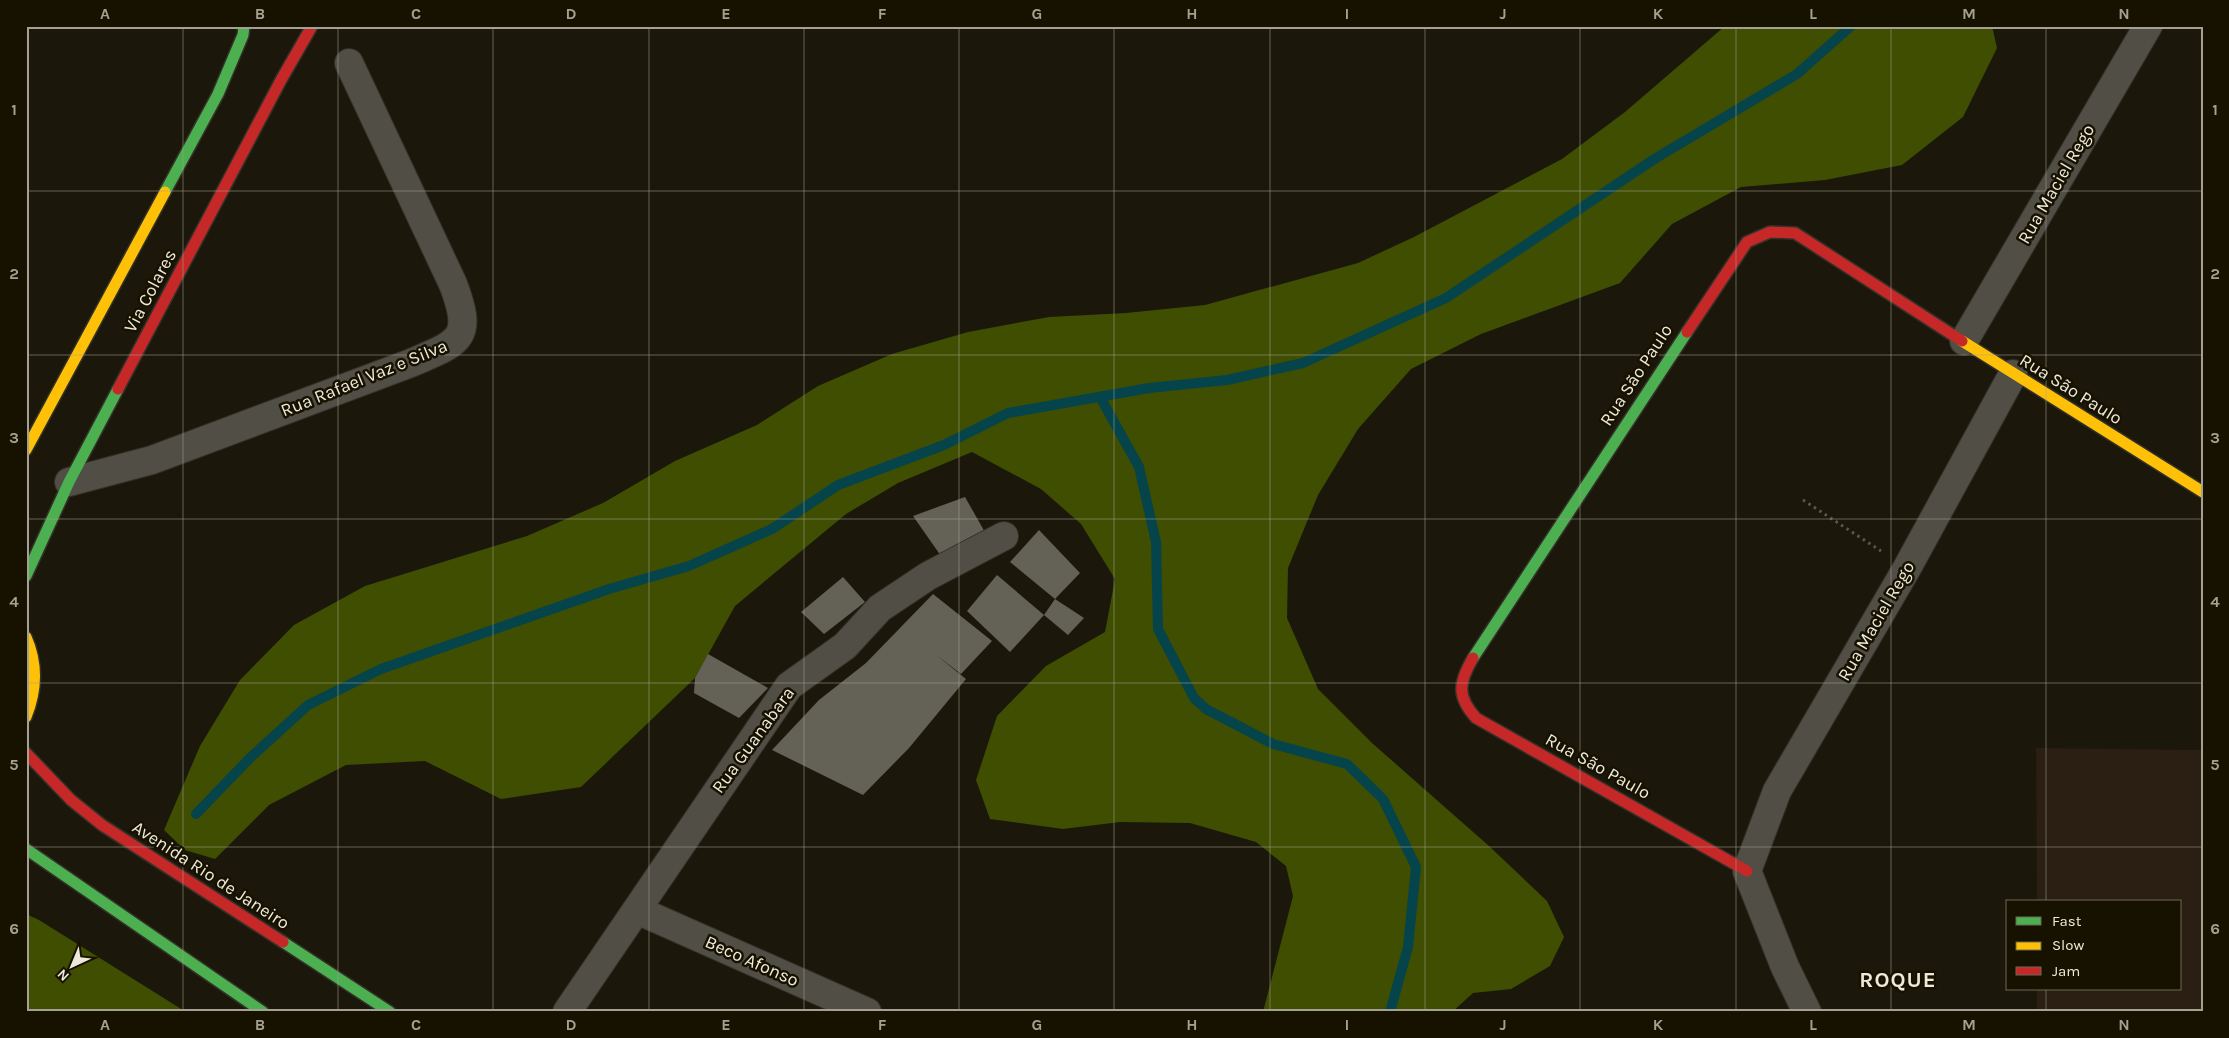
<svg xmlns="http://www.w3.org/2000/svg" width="2229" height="1038" font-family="Karla,sans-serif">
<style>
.education{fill:#2b1e13}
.forest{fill:#3f4e01}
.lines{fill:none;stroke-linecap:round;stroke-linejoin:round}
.stream{stroke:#05444b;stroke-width:10}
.building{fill:#646156}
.street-casing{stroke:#333129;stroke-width:30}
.fast-casing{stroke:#333129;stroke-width:14}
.slow-casing{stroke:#333129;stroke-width:14}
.jam-casing{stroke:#333129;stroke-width:14}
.path{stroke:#5a574e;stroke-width:3;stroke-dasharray:2.5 4;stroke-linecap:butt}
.street{stroke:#514e45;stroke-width:28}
.fast{stroke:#4caf50;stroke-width:11}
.slow{stroke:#ffc107;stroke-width:11}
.jam{stroke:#c62828;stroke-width:11}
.grid{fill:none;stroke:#a4a093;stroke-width:1;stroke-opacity:0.55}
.labels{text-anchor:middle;stroke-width:5;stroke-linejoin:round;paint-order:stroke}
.street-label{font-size:18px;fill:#edeadc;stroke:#171200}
.district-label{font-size:22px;font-weight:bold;letter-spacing:1px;fill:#edeadc;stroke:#171200}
.neatline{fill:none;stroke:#a4a093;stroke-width:2}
.grid-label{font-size:16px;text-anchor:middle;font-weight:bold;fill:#a4a093}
</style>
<rect width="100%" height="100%" fill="#1b180b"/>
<polygon class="education" points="2036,748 2203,750 2203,1012 2037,1012 2037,989 2180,989 2180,902 2037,902"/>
<g class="forest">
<polygon points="1725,26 1992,26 1997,48 1963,117 1902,165 1825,180 1741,187 1672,224 1620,283 1481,334 1411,369 1358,429 1318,495 1288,568 1287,618 1318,689 1372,743 1489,846 1547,901 1564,937 1550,966 1511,989 1473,993 1452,1012 1263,1012 1293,896 1286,866 1256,842 1190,823 1120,822 1063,829 990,819 976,780 997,716 1046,666 1105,632 1115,579 1081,524 1041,489 972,452 898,483 846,514 735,606 695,678 581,787 501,799 425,761 346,765 269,805 215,859 185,850 164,830 200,746 240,680 294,625 365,586 527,536 603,503 675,461 757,425 818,386 892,354 968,332 1049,317 1126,313 1205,305 1358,263 1414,237 1562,159 1625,112"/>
<polygon points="26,914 39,920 186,1012 26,1012"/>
</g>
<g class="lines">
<g class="stream">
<polyline points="1100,397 1139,467 1156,542 1158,629 1194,698 1206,709 1273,744 1347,764 1383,799 1416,867 1408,947 1390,1012"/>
<polyline points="196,814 250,758 308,705 381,669 609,589 689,566 772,529 838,485 944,445 1008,413 1149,388 1227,380 1303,363 1446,298 1656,158 1797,74 1851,26"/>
</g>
</g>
<g class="building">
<polygon points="965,497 986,534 941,556 913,516"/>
<polygon points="1039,530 1080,573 1055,599 1084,618 1068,635 1044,615 1055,599 1010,562"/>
<polygon points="997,575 1044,615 1010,652 967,611"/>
<polygon points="843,577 865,602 824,634 801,612"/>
<polygon points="933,594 992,641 961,674 935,654 966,679 909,748 863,795 772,750 819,700 866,663"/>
<polygon points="708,654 768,688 739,718 694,693 695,678"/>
</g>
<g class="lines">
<g class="street-casing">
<g id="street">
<polyline points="1964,341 2148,26"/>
<path d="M69,482L152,460L411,363C460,342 474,339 453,284L349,63"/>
<polyline points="637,910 867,1012"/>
<polyline points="567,1012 789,686 845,646 880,608 928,576 1004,536"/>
<polyline points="1807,1012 1785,967 1747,871 1777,791 1907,568 2013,374"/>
</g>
</g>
<g class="fast-casing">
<g id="fast">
<polyline points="165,192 218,94 243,35 244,26"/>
<polyline points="26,576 69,482 118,389"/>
<polyline points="1473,658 1687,332"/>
<polyline points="26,849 263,1012"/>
<polyline points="283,942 390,1012"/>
</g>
</g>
<g class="slow-casing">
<g id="slow">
<polyline points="1962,341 2203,492"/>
<polyline points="26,450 165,192"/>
<path d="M26,637C38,664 37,690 26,717"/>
</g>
</g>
<g class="jam-casing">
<g id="jam">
<polyline points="1687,332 1747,242 1770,232 1795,233 1962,341"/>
<polyline points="118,389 281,80 312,26"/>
<path d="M1473,658C1459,682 1456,696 1476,718L1747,871"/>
<polyline points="26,753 71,800 102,825 283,942"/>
</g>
</g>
<polyline class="path" points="1803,500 1881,551"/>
<use href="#street" class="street"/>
<use href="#fast" class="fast"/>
<use href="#slow" class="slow"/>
<use href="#jam" class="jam"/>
</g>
<path class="grid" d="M183,26V1012M338,26V1012M493,26V1012M649,26V1012M804,26V1012M959,26V1012M1114,26V1012M1270,26V1012M1425,26V1012M1580,26V1012M1736,26V1012M1891,26V1012M2046,26V902M26,191H2203M26,355H2203M26,519H2203M26,683H2203M26,847H2203M2046,989V1012"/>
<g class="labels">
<g class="street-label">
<text transform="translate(2056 184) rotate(-60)" y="6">Rua Maciel Rego</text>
<text transform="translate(150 291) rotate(-62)" y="6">Via Colares</text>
<text transform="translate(1636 375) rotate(-57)" y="6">Rua São Paulo</text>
<text transform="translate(364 378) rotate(-22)" y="6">Rua Rafael Vaz e Silva</text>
<text transform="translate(2071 389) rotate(32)" y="6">Rua São Paulo</text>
<text transform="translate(1876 621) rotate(-60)" y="6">Rua Maciel Rego</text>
<text transform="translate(753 740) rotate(-54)" y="6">Rua Guanabara</text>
<text transform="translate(1598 766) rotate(29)" y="6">Rua São Paulo</text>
<text transform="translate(211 875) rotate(33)" y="6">Avenida Rio de Janeiro</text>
<text transform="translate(752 961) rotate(24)" y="6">Beco Afonso</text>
</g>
<g class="district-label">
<text x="1898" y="987">ROQUE</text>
</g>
</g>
<rect width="2229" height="1038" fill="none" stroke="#171200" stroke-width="55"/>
<rect x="2006" y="900" width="175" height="90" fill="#171200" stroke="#6d6858"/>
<rect x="2016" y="917" width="25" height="8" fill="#4caf50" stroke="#6d6858"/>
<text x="2052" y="926" font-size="15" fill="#edeadc">Fast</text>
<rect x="2016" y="942" width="25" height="8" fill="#ffc107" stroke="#6d6858"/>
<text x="2052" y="950" font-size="15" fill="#edeadc">Slow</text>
<rect x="2016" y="967" width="25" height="8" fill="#c62828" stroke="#6d6858"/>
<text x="2052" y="976" font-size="15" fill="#edeadc">Jam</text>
<g transform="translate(72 966) rotate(224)" stroke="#171200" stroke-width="4" paint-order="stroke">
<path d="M0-4L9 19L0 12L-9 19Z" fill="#edeadc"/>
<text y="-8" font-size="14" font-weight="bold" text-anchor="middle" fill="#edeadc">N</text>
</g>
<rect x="28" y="28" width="2174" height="982" class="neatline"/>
<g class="grid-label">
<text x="105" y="19">A</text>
<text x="260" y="19">B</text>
<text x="416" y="19">C</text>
<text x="571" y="19">D</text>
<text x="726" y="19">E</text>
<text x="882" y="19">F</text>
<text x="1037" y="19">G</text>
<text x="1192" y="19">H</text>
<text x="1347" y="19">I</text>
<text x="1503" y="19">J</text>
<text x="1658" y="19">K</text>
<text x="1813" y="19">L</text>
<text x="1969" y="19">M</text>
<text x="2124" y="19">N</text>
<text x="14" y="115">1</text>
<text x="2215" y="115">1</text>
<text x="14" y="279">2</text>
<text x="2215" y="279">2</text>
<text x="14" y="443">3</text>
<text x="2215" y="443">3</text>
<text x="14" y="607">4</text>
<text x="2215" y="607">4</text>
<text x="14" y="770">5</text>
<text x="2215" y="770">5</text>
<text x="14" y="934">6</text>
<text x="2215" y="934">6</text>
<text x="105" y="1030">A</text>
<text x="260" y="1030">B</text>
<text x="416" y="1030">C</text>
<text x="571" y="1030">D</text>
<text x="726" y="1030">E</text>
<text x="882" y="1030">F</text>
<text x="1037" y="1030">G</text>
<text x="1192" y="1030">H</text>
<text x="1347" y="1030">I</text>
<text x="1503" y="1030">J</text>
<text x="1658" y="1030">K</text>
<text x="1813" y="1030">L</text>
<text x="1969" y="1030">M</text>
<text x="2124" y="1030">N</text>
</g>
</svg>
